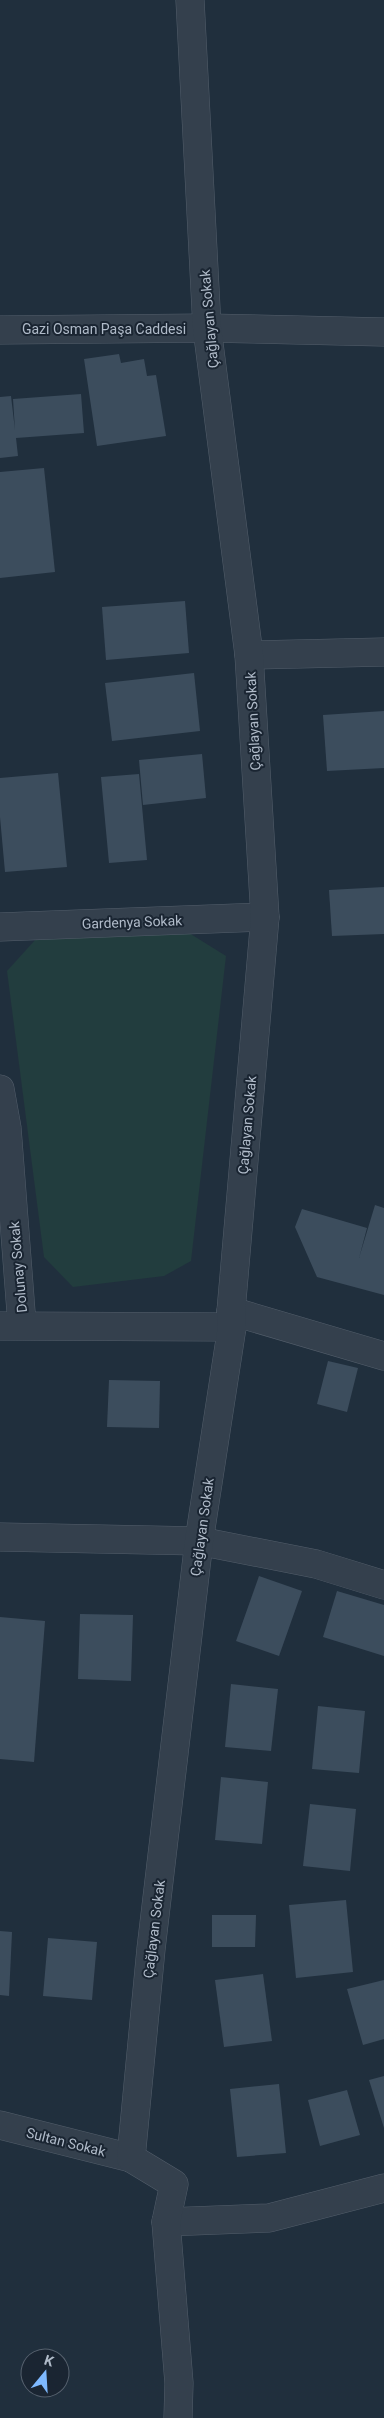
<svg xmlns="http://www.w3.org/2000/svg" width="384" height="2418" font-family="Roboto,sans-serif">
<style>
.green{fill:#223d3e}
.building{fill:#3c4d5d}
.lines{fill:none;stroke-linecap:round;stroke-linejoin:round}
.minor-casing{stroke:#535e6b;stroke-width:29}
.minor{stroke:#34404d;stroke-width:28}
.labels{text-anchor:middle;stroke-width:4;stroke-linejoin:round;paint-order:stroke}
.street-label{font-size:14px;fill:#b0bbc9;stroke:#1a2532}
</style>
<rect width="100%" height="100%" fill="#202f3d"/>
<polygon class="green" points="181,928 226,956 191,1261 164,1276 73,1287 44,1257 7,971 36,939"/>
<g class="building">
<polygon points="119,354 121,363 144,359 147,376 156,375 166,436 97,446 84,359"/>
<polygon points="81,394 84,433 16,438 18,456 0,458 0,397 11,396 15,430 13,399"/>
<polygon points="44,468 55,572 0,578 0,472"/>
<polygon points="185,601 189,653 106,660 102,607"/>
<polygon points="194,673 200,731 112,741 105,683"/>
<polygon points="384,711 384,768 327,771 323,715"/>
<polygon points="202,754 206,798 143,805 139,760"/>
<polygon points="58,773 67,867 5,872 0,817 0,778"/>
<polygon points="139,774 147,860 109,863 101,777"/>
<polygon points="384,887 384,934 332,936 329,890"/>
<polygon points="375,1205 384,1208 384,1295 317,1277 295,1227 302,1209 367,1228 359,1258"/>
<polygon points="328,1361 358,1368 347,1412 317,1404"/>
<polygon points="109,1380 160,1381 159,1428 107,1427"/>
<polygon points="259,1576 302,1591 279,1656 236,1641"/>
<polygon points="337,1591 384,1605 384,1656 323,1637"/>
<polygon points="80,1614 133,1615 131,1681 78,1679"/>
<polygon points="0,1617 45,1621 34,1762 0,1759"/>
<polygon points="231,1684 278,1689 271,1751 225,1747"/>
<polygon points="318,1706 365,1711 359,1773 312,1769"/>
<polygon points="221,1777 268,1782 262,1844 215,1840"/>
<polygon points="310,1804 356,1809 350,1871 303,1866"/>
<polygon points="346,1900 353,1972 296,1978 289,1905"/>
<polygon points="212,1915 256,1915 255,1947 212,1947"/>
<polygon points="0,1931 12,1932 9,1996 0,1995"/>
<polygon points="48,1938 97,1942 92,2000 43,1996"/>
<polygon points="263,1974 272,2041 224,2047 215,1980"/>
<polygon points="384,1980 384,2039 363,2045 347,1989"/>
<polygon points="384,2076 384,2128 369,2080"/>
<polygon points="279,2084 286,2153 237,2157 230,2089"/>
<polygon points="347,2090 360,2135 320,2146 308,2100"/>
</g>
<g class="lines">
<g class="minor-casing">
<g id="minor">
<polyline points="0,330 207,328 384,332"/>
<polyline points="249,655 384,652"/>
<polyline points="0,927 265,917"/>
<polyline points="0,1089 7,1128 22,1325"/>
<polyline points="231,1311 384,1356"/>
<polyline points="0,1326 232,1327"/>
<polyline points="0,1537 199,1541 316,1564 384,1585"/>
<polyline points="0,2125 131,2158"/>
<polyline points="166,2222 269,2218 384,2188"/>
<polyline points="178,2418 179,2383 166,2222 174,2184 131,2158 151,1949 199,1541 232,1327 231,1311 265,917 249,655 207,328 190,0"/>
</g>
</g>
<use href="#minor" class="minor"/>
</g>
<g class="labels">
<g class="street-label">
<text transform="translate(209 319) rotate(-95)" y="5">Çağlayan Sokak</text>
<text x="104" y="334">Gazi Osman Paşa Caddesi</text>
<text transform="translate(253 721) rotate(-93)" y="5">Çağlayan Sokak</text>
<text transform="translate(132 922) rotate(-2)" y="5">Gardenya Sokak</text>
<text transform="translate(247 1125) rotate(-85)" y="5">Çağlayan Sokak</text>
<text transform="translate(18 1267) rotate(-95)" y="5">Dolunay Sokak</text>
<text transform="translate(202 1527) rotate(-82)" y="5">Çağlayan Sokak</text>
<text transform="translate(154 1929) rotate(-83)" y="5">Çağlayan Sokak</text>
<text transform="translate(66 2142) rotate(14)" y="5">Sultan Sokak</text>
</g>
</g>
<g transform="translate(45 2373) rotate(18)"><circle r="24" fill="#1a2532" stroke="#56616e"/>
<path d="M0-4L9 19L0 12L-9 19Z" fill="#7eb9ff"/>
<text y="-8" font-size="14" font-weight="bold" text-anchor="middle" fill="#b0bbc9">K</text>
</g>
</svg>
